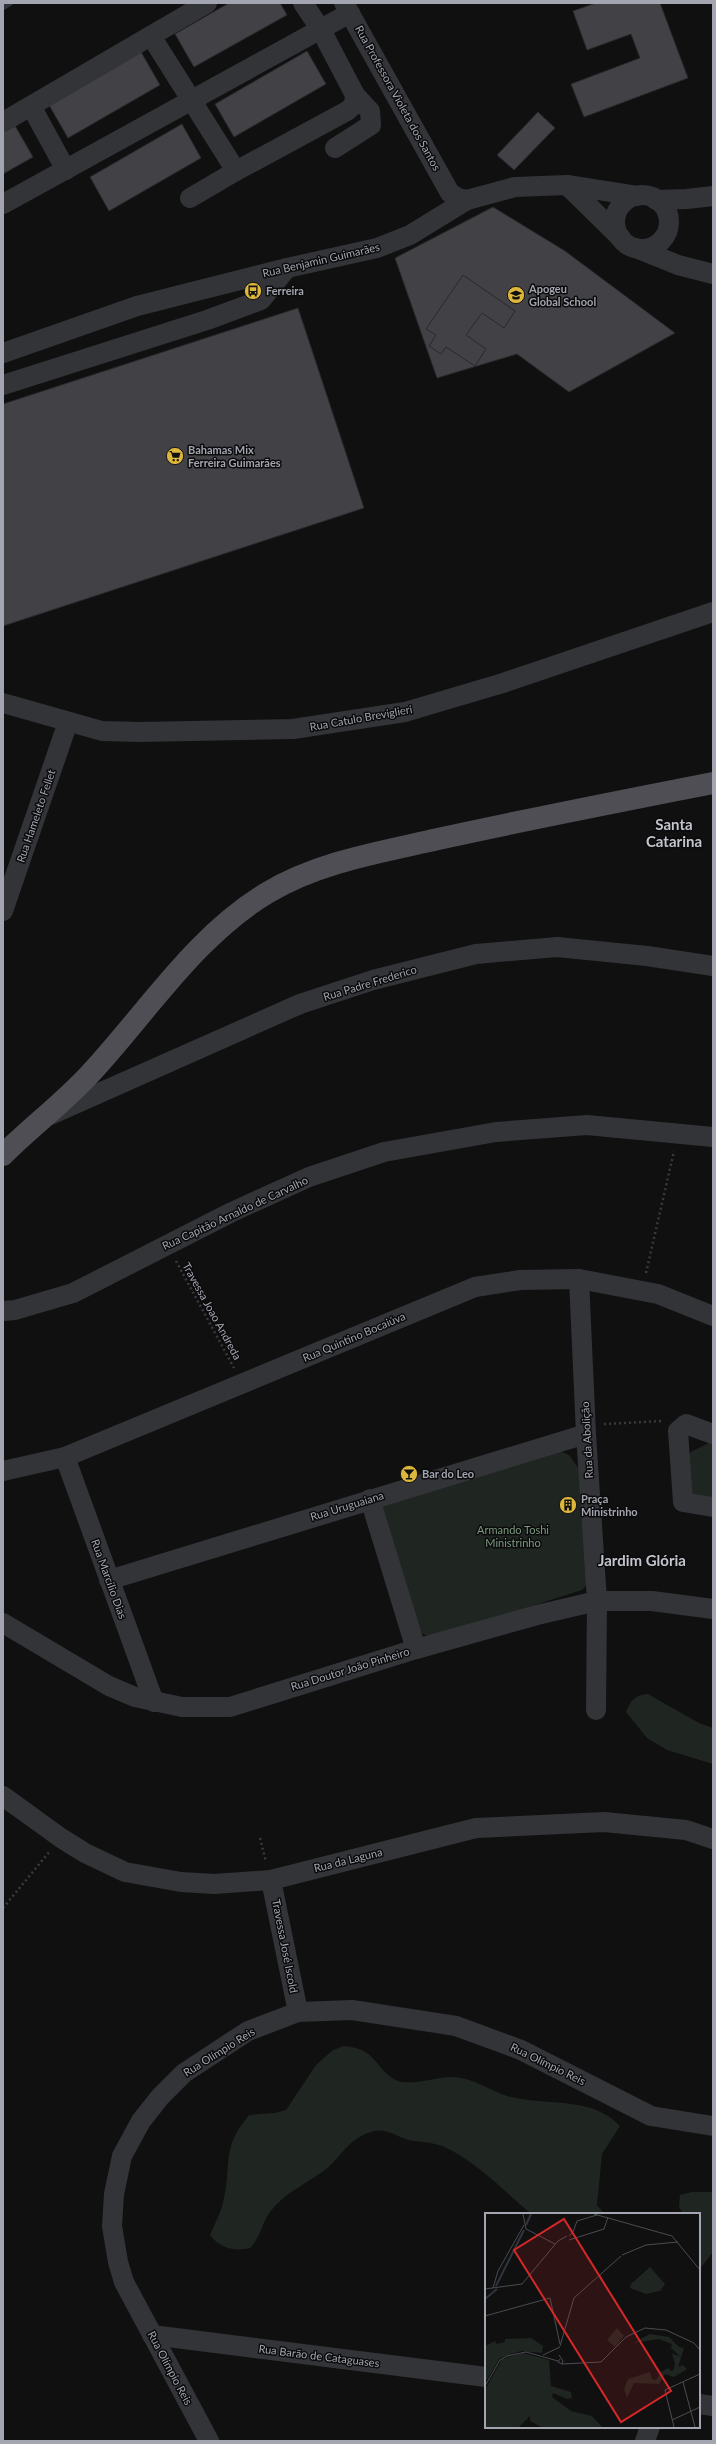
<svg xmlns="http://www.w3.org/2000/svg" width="716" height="2444" viewBox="0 0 716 2444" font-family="Lato,sans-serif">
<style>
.green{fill:#1f2520}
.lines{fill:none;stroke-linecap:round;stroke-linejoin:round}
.stream{stroke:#2f353c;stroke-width:5}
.building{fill:#424246;stroke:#2a2a2d}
.path{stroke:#393a3e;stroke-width:2.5;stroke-dasharray:2 3;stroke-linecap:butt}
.minor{stroke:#333438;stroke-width:20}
.major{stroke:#4e4e54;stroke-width:22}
.labels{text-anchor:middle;stroke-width:3;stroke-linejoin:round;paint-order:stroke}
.street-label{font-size:11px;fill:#a3a5b0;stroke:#0b0b0c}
.poi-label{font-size:11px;font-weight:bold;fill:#a3a5b0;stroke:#0b0b0c;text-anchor:start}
.park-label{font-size:11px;fill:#7b9a80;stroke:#0b0b0c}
.district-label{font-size:15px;font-weight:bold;fill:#c3c5cd;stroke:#0b0b0c}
.inset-river{fill:none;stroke:#2f353c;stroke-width:2}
.inset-road{fill:none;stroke:#4b4c51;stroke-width:1}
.view{fill:#d62828;fill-opacity:0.15;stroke:#d62828;stroke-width:2}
.inset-edge{fill:none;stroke:#a3a5b0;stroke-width:2}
</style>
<rect width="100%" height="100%" fill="#101011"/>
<g class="green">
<polygon points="709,1443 713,1443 713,1506 691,1497 685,1460 691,1452"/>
<polygon points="560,1451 569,1455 579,1469 587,1585 582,1590 431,1638 420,1632 380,1507"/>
<path d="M 648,1694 L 699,1723 L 713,1728 L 713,1764 L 667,1750 L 647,1738 L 626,1712 C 631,1700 635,1695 648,1694 Z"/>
<path d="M 344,2046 C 351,2047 360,2048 367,2053 C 378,2061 387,2080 402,2082 C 419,2084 436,2077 453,2077 C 475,2078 491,2092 511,2097 C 548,2106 592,2096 620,2126 L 602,2154 L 597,2205 L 605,2214 L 531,2214 C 504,2191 475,2160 442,2146 C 431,2142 420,2142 409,2140 C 398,2137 386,2128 374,2131 C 348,2138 343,2155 325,2170 C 306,2184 284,2193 270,2212 C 261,2224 262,2235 250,2248 C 234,2252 220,2248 210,2235 C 215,2223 222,2211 224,2198 C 232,2161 221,2149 249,2115 L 275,2113 L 286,2110 L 316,2065 L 333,2050 Z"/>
<polygon points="692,2192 713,2192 713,2252 699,2270 699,2214 683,2214 679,2207 680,2195"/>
</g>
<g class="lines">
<polyline class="stream" points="3,8 11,3"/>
</g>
<g class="building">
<polygon points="229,3 280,3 287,15 194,67 175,34"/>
<polygon points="596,3 660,3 688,78 584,117 571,84 640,58 631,34 587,50 573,11"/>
<polygon points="307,51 326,84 234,137 215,104"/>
<polygon points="141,52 160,85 68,138 49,105"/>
<polygon points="538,112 555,128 514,170 497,155"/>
<polygon points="14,124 33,157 3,174 3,130"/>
<polygon points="182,124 201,158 109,211 90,177"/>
<polygon points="493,207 565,251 675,333 569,392 517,354 437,378 395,258"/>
<polygon points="463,275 515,311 504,328 482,313 466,335 486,349 475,366 446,347 441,354 429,346 436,335 426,329"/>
<polygon points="298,308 364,508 3,626 3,404"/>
</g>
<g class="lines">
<g class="path">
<polyline points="176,1261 234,1368"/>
<polyline points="646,1273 674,1151"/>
<polyline points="604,1424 663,1421"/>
<polyline points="260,1838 266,1862"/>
<polyline points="3,1908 50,1851"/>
</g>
<g class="minor">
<polyline points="344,3 450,193 458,198 467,200"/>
<polyline points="151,36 236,171"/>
<polyline points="31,106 66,170"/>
<polyline points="3,122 207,3"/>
<polyline points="335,148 371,125 370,111 355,95"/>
<polyline points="567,185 621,238"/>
<circle cx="642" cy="222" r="27"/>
<polyline points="190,198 236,171 347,111 354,105 355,95 321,30 303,3"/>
<polyline points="656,200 687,199 713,196"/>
<polyline points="3,204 350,13"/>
<polyline points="636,248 678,265 713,274"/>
<polyline points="3,353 137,306 287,268 377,248 410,235 467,200 515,187 567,185 637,196"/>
<polyline points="3,385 207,320 261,300 287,268"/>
<polyline points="3,703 102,731 140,732 293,729 405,712 503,683 713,612"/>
<polyline points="3,911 68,722"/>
<polyline points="50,1115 300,1004 373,980 476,954 557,947 647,956 713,966"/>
<polyline points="579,1279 586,1434 597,1601 596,1710"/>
<polyline points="3,1311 15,1310 73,1293 232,1212 309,1177 384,1152 496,1132 587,1125 713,1137"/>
<polyline points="713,1434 686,1424 678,1431 683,1502 713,1507"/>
<polyline points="65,1457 154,1702"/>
<polyline points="3,1471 65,1457 475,1287 520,1280 579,1279 658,1294 713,1316"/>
<polyline points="370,1499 416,1649"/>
<polyline points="109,1580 586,1434"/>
<polyline points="3,1623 109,1686 135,1697 182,1707 230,1707 416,1649 537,1615 597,1601 652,1601 713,1609"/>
<polyline points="3,1796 61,1838 85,1853 125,1872 181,1882 214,1884 271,1880 476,1828 604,1822 686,1830 713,1839"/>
<polyline points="271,1880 298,2012"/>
<polyline points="152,2335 486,2377"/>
<polyline points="699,2404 713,2406"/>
<polyline points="209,2441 124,2282 118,2262 112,2226 114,2194 122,2156 141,2121 160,2097 184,2073 248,2031 298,2012 352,2010 456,2026 521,2050 651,2116 713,2126"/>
<polyline points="645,2441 650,2427"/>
</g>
<path class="major" d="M 3,1155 C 31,1127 62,1104 89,1075 C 146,1014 194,937 267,893 C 318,862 381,852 438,839 C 529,819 621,801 713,783"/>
</g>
<defs>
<symbol id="bus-disc" viewBox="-11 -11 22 22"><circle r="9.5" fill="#ddb63c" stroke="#0b0b0c"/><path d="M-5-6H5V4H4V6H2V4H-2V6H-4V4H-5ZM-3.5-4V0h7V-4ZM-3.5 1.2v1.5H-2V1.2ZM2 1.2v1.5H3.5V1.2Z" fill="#111"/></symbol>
<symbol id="school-disc" viewBox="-11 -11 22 22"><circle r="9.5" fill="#ddb63c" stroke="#0b0b0c"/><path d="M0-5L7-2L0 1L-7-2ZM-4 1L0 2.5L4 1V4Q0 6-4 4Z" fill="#111"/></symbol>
<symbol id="supermarket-disc" viewBox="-11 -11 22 22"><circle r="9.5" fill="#ddb63c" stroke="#0b0b0c"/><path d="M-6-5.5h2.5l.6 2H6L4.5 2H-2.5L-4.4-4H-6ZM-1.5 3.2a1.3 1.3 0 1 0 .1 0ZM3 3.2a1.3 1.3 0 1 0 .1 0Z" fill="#111"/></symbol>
<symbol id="bar-disc" viewBox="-11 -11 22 22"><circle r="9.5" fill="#ddb63c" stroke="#0b0b0c"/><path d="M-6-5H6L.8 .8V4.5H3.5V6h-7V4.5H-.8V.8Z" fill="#111"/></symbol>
<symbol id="building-disc" viewBox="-11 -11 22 22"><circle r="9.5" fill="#ddb63c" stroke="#0b0b0c"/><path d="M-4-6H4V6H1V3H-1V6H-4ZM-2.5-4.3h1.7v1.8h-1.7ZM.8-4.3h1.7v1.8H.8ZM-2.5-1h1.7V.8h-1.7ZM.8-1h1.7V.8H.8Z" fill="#111"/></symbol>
</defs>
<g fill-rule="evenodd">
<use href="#bus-disc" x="243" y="281" width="20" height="20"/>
<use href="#school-disc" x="506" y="285" width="20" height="20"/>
<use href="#supermarket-disc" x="165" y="446" width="20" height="20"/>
<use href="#bar-disc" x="399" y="1464" width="20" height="20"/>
<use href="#building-disc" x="558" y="1495" width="20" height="20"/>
</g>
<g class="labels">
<g class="street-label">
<text transform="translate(398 98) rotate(61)" y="4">Rua Professora Violeta dos Santos</text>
<text transform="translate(321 260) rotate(-13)" y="4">Rua Benjamin Guimarães</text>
<text transform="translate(361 718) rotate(-10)" y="4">Rua Catulo Breviglieri</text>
<text transform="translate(36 816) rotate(-71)" y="4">Rua Hameleto Fellet</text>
<text transform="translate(370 983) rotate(-17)" y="4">Rua Padre Frederico</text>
<text transform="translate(235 1213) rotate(-25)" y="4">Rua Capitão Arnaldo de Carvalho</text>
<text transform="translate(212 1311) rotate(61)" y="4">Travessa Joao Andreda</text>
<text transform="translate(354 1337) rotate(-23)" y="4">Rua Quintino Bocaiúva</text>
<text transform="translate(587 1440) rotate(-93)" y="4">Rua da Abolição</text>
<text transform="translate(347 1506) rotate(-17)" y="4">Rua Uruguaiana</text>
<text transform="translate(109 1579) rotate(70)" y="4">Rua Marcílio Dias</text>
<text transform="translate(350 1669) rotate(-17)" y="4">Rua Doutor João Pinheiro</text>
<text transform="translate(348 1860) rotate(-14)" y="4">Rua da Laguna</text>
<text transform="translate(285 1946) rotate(79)" y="4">Travessa José Iscold</text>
<text transform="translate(219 2052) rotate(-32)" y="4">Rua Olímpio Reis</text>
<text transform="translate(548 2064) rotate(26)" y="4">Rua Olímpio Reis</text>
<text transform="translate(319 2356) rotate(7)" y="4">Rua Barão de Cataguases</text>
<text transform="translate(170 2368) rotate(62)" y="4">Rua Olímpio Reis</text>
</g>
<g class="poi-label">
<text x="529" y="293">Apogeu<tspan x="529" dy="13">Global School</tspan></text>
<text x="266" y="295">Ferreira</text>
<text x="188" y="454">Bahamas Mix<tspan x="188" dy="13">Ferreira Guimarães</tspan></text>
<text x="422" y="1478">Bar do Leo</text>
<text x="581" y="1503">Praça<tspan x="581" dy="13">Ministrinho</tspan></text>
</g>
<g class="park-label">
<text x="513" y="1534">Armando Toshi<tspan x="513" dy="13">Ministrinho</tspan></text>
</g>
<g class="district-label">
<text x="674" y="830">Santa<tspan x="674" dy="17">Catarina</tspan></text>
<text x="642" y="1566">Jardim Glória</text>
</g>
</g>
<g transform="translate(485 2213)">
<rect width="215" height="215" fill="#101011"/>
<path d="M 165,54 L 180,71 L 175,78 L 161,81 L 145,75 L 146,71 ZM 132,115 L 139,123 L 130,134 L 122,127 ZM 165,121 L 184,124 L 194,134 L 199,135 L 193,154 L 198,152 L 202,156 L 189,164 L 180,161 L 174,171 L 149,170 L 142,185 L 139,176 L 143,166 L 165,159 L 167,166 L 171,167 L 176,159 L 183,155 L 186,158 L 189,156 L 190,150 L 187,141 L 195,143 L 186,135 L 187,131 L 174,126 L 148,130 ZM 46,125 L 58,133 L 57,140 L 36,138 L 15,145 L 0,170 L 0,133 L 10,128 L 12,131 L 20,129 L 20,126 ZM 38,140 L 64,147 L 66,173 L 86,179 L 87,185 L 82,186 L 68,180 L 67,184 L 86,198 L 107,203 L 117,214 L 56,214 L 45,208 L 45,203 L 34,214 L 0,214 L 0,177 L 17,146 Z" fill="#1f2520"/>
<path class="inset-river" d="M 41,12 L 46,1M 11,73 L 39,17M 0,86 L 12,76"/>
<path class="inset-road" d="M 38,1 L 41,16 L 70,31M 109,1 L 187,23 L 215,57M 84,23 L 88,19 L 92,8 L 112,2M 84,27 L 119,16 L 123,4M 137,42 L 161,32 L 193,29M 8,75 L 13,58 L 39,12M 0,76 L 37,71 L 73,28 L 82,23M 0,103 L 65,85 L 75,131M 75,133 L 89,85 L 136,43M 58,142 L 75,134M 74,142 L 78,148 L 77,151 L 73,149 L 75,146M 77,151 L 116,149 L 141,124 L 160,115 L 181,117 L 209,130 L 215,137M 198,169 L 210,214M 0,173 L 15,147 L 22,143 L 41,139 L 73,148M 187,207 L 215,194M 189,214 L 180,177 L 215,161"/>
<path class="view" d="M 79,6 L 186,178 L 136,209 L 29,37 Z"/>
<rect width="215" height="215" class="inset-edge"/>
</g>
<rect width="716" height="2444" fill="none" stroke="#a3a5b0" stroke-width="8"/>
</svg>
